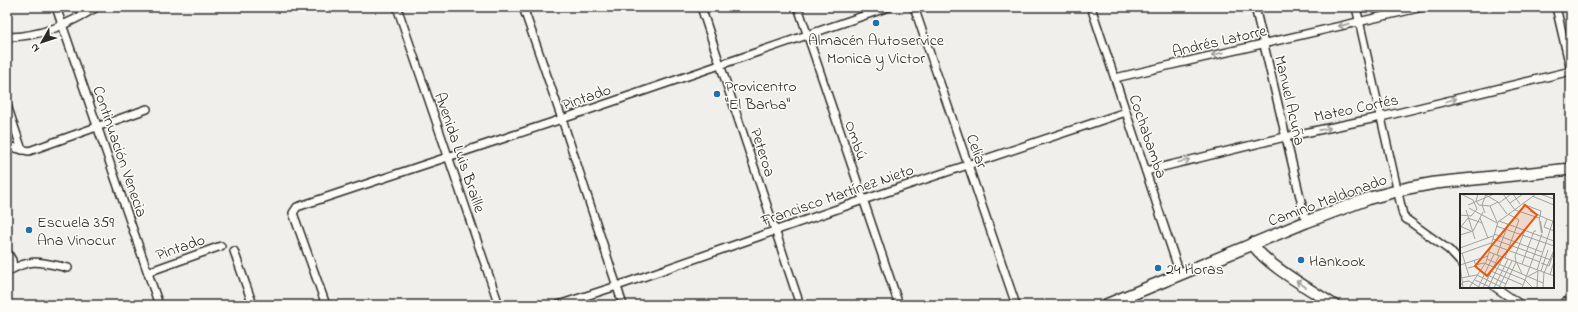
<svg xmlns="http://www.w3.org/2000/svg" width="1578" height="312" viewBox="0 0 1578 312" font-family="'Indie Flower',sans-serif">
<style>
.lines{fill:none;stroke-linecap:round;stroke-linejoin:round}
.street-casing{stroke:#2b2b2b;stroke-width:10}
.secondary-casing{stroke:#2b2b2b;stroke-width:13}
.primary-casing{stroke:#2b2b2b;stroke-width:14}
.street{stroke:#fdfcf7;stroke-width:7}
.secondary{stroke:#fdfcf7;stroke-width:10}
.primary{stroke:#fdfcf7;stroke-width:11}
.oneway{stroke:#9e9e9b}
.poi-dot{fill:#1f6fb2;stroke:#fdfcf7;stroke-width:1.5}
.labels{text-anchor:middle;stroke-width:3;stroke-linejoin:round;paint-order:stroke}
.poi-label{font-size:16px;fill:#2b2b2b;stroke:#fdfcf7;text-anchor:start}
.street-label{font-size:16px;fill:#2b2b2b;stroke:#fdfcf7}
.inset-river{fill:none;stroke:#aaa9a7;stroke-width:2}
.inset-road{fill:none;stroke:#a1a19e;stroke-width:1}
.view{fill:#e8590c;fill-opacity:0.15;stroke:#e8590c;stroke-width:2}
.inset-edge{fill:none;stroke:#2b2b2b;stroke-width:2}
</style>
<rect width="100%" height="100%" fill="#f0efeb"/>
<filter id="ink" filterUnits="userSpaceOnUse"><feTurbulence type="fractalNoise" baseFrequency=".025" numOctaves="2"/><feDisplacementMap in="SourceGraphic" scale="8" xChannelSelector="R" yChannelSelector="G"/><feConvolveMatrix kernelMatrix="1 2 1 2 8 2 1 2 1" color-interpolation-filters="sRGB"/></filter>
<g filter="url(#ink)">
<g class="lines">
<defs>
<g id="street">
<polyline points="56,7 159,305"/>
<polyline points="397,7 499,305"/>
<polyline points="523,7 562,119 623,305"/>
<polyline points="701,7 800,305"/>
<polyline points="798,7 899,305"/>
<polyline points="914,7 1016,305"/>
<polyline points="1091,7 1180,274"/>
<polyline points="1255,7 1306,222"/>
<polyline points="1356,7 1403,215 1406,219 1449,250 1461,263"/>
<polyline points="1556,7 1571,71"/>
<path d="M 7,37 C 40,37 69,24 97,7"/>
<polyline points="1115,78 1423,7"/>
<polyline points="7,105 22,150"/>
<polyline points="7,146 29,151 147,109"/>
<polyline points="1146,171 1285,137 1381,117 1571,71"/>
<polyline points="234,251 253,305"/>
<polyline points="7,252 12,260 13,268"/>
<path d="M 7,272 C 32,257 41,262 68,268"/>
<polyline points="148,272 221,246"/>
<polyline points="1495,287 1521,305"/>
<polyline points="326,305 293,213 297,207 562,119 889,7"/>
<polyline points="558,305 617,286 863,200 1126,112"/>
<polyline points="1563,305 1565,302 1570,305"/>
</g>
<path id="secondary" d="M 1252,243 C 1265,265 1312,290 1334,305"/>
<polyline id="primary" points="1106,305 1306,222 1370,198 1408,188 1435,183 1571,169"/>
</defs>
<use href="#street" class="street-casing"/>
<use href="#secondary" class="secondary-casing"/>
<use href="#primary" class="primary-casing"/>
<use href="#street" class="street"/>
<use href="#secondary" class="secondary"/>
<use href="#primary" class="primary"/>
</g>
<defs><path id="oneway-shaft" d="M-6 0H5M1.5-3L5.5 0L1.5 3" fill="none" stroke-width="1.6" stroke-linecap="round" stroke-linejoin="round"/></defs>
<g class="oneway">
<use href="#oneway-shaft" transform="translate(1344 25) rotate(167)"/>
<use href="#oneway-shaft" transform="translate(1217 54) rotate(167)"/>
<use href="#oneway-shaft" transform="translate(1451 100) rotate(-14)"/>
<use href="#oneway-shaft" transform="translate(1325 129) rotate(-11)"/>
<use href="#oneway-shaft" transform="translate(1184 161) rotate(-14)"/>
<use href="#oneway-shaft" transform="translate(1301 284) rotate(-147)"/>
</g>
</g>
<g class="poi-dot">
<circle cx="876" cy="23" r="4"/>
<circle cx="717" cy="94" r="4"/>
<circle cx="29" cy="230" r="4"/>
<circle cx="1301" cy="260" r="4"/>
<circle cx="1158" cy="268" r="4"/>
</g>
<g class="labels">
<g class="poi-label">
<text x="876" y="45" text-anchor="middle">Almacén Autoservice<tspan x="876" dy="18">Monica y Victor</tspan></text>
<text x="725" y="91">Provicentro<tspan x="725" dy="18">"El Barba"</tspan></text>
<text x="37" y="227">Escuela 359<tspan x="37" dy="18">Ana Vinocur</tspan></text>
<text x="1309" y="266">Hankook</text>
<text x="1166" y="274">24 Horas</text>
</g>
<g class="street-label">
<text transform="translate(1219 40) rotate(-13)" y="6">Andrés Latorre</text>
<text transform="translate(586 96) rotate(-19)" y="6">Pintado</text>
<text transform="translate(1291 100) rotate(77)" y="6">Manuel Acuña</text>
<text transform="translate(1356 107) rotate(-12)" y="6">Mateo Cortés</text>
<text transform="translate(1149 136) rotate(71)" y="6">Cochabamba</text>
<text transform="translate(857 140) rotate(71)" y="6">Ombú</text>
<text transform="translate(121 151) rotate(71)" y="6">Continuación Venecia</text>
<text transform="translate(978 151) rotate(71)" y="6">Celiar</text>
<text transform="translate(461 152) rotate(71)" y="6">Avenida Luis Braille</text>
<text transform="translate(764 152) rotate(72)" y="6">Peteroa</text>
<text transform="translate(837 194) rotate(-19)" y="6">Francisco Martínez Nieto</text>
<text transform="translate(1327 199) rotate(-20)" y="6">Camino Maldonado</text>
<text transform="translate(180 246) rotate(-19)" y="6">Pintado</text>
</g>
</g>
<g transform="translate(1460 194)">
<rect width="94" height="94" fill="#f0efeb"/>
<path class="inset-river" d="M 80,27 L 82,39"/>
<path class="inset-road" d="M 18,0 L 16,7 L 19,11 L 30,12 L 38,8M 24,0 L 38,8 L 47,20M 43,0 L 55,16 L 79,24M 53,0 L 60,10M 80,0 L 94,5M 72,2 L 94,11M 39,9 L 51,0M 50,9 L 63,0M 63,10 L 81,17 L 79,27M 8,11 L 34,0M 30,12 L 37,28M 9,14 L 37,29M 6,16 L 15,45M 70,17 L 87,25M 25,19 L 22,11 L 26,0M 0,21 L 11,22 L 17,15 L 13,6 L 1,0M 20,24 L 28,44M 39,27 L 94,47M 93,27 L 87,25 L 84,33 L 94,37M 0,32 L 11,37M 36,32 L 94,52M 0,34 L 8,24 L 22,29M 34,40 L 82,58M 0,41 L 13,37 L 23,18M 33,45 L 91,66M 31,50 L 80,68M 0,54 L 33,42M 29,58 L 94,82M 2,59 L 9,82M 0,60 L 31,49M 37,61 L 48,30M 45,64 L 59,26 L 48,20M 27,65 L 83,89M 56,68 L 55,62 L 65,36M 57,69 L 62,80M 81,69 L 89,72 L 94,58M 0,70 L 3,94M 62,70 L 74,37 L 76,37M 0,71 L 28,62M 15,71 L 24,69 L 65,86 L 73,94M 8,74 L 16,72 L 14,66M 77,76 L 93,27M 20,77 L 46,90M 31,77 L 63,91M 81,77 L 88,56M 84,79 L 94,56M 90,81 L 94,67M 67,83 L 78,77M 1,84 L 17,81 L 43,94M 15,86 L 32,94M 0,92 L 3,88 L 9,87 L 21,94M 39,93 L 52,67M 9,94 L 26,68 L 38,28 L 76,0M 18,94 L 34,60M 23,94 L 39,62M 28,94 L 43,63M 34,94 L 48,65M 44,94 L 56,68M 62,94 L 82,40M 77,94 L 78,76M 83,94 L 84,78"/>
<path class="view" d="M 65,11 L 77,21 L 27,82 L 15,72 Z"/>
<rect width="94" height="94" class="inset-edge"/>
</g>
<rect width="1578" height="312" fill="none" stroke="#fdfcf7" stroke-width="24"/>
<rect x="12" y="12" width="1554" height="288" fill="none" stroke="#2b2b2b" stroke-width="1.5" filter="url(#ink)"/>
<g transform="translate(42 42) rotate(231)" stroke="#fdfcf7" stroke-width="3" paint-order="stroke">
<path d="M0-3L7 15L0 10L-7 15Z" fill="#2b2b2b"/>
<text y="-6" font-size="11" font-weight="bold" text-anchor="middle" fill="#2b2b2b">N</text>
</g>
</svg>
